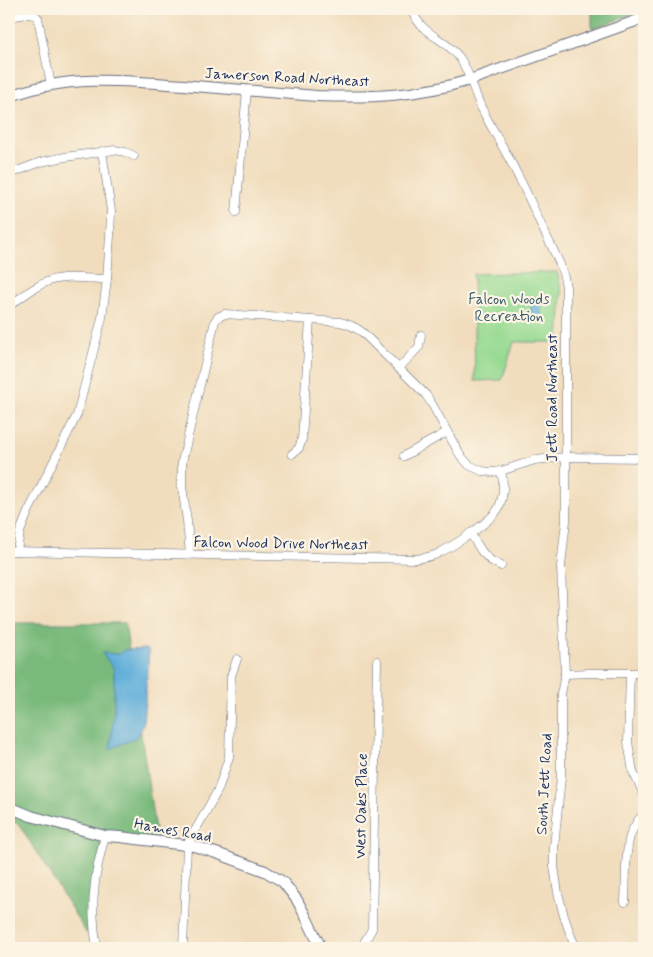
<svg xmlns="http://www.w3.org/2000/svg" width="653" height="957" viewBox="0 0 653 957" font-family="Mynerve,sans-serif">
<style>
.green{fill:#97da92;stroke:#598478}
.forest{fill:#79ba7c;stroke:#4a746d}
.water{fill:#60afda;stroke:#3e6f9c}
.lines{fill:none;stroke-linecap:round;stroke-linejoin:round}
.minor-casing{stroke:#666c7f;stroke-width:9}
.tertiary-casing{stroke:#666c7f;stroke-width:12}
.minor{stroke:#fff;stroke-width:8}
.tertiary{stroke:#fff;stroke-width:10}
.labels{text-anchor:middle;stroke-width:4.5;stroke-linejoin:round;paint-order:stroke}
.street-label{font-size:15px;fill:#1b2f5e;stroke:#fcf5e5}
.park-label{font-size:15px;fill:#3a5a6b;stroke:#fcf5e5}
</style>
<rect width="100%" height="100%" fill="#fcf5e5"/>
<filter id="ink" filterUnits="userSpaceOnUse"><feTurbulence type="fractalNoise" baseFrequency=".02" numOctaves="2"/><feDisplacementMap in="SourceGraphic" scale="10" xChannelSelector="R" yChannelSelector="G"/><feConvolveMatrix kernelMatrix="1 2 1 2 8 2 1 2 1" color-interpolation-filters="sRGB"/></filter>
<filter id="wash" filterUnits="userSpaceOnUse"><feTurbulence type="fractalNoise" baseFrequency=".0096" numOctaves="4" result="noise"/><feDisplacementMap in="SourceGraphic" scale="20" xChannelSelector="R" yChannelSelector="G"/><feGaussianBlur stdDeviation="1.12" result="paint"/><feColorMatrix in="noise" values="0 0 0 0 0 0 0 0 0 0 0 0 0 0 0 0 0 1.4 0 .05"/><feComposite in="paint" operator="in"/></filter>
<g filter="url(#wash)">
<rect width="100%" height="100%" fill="#f1ddbd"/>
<polygon class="green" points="557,272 562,292 559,342 514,342 502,380 475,381 473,274"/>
<g class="forest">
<polygon points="592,9 644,9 644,10 592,29"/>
<polygon points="9,623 125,623 157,844 103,837 87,934 20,826 9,818"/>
</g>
<g class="water">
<polygon points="531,297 541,297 541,318 543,318 543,321 529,321 529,318 531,318"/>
<polygon points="147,649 149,651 143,724 140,733 135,738 110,749 114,710 114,669 102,653 119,654 124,650"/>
</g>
</g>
<g filter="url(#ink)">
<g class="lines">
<defs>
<g id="minor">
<path d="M 411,9 C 423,37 443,36 459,57 C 469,70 474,93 482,109 C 493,131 507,153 518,176 C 528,194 535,213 544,231 C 553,250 563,266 566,287 L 566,521 L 561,566 L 565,674 L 561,694 L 561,777 L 554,847 L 554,866 L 558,893 L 564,916 L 572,939 L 577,948"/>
<polyline points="9,17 27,14 35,15 38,18 51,85"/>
<polyline points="9,174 41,162 65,157 115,150 125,152 134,156"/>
<polyline points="236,212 247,90"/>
<path d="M 9,306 C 21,298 34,286 49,281 C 65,275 90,279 107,279"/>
<polyline points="399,368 419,347 421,335"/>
<polyline points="292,454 299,448 302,439 310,320"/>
<polyline points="404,456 447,432"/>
<polyline points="470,533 482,552 490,560 501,566"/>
<path d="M 9,551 L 416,559 C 422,558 429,557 435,555 C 450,548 490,523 498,509 C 504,497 504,483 501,471"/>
<polyline points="17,551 20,532 28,512 77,415 102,318 107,279 110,236 111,211 102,151"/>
<path d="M 190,555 L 187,521 L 182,486 L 182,462 L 215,321 L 218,317 L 225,314 L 340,322 C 349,324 355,327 362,332 L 426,395 L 433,406 L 460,455 L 469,465 L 482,471 L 492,472 L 501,471 L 535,460 L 566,457 L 644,458"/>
<polyline points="630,673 628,742 633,772 644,794"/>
<polyline points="565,674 590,673 644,673"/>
<path d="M 625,902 C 626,884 625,863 628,846 C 629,833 636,822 644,813"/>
<path d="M 97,948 C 93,926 92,904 95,882 C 97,866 101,851 105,836"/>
<polyline points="183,948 187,845 218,790 229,757 231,676 237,659"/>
<polyline points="361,948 372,929 377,661"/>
</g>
<g id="tertiary">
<path d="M 9,97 C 67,73 133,81 194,86 C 235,89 276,93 317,96 C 372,98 417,96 470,80 L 644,18"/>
<polyline points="9,807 31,816 105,836 120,837 194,846 219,854 265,871 283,882 297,900 306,917 321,948"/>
</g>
</defs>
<use href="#minor" class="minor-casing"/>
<use href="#tertiary" class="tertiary-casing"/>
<use href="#minor" class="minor"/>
<use href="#tertiary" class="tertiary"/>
</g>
</g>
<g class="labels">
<g class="street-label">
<text transform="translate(287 77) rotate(3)" y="5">Jamerson Road Northeast</text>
<text transform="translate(552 398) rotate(-90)" y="5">Jett Road Northeast</text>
<text transform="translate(281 543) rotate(1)" y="5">Falcon Wood Drive Northeast</text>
<text transform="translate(544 784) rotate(-87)" y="5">South Jett Road</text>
<text transform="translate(361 806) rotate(-89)" y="5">West Oaks Place</text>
<text transform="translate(173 830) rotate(10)" y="5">Hames Road</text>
</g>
<g class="park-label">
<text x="509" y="304">Falcon Woods<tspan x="509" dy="17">Recreation</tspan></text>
</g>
</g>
<rect width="653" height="957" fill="none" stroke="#fcf5e5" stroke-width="30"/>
</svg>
